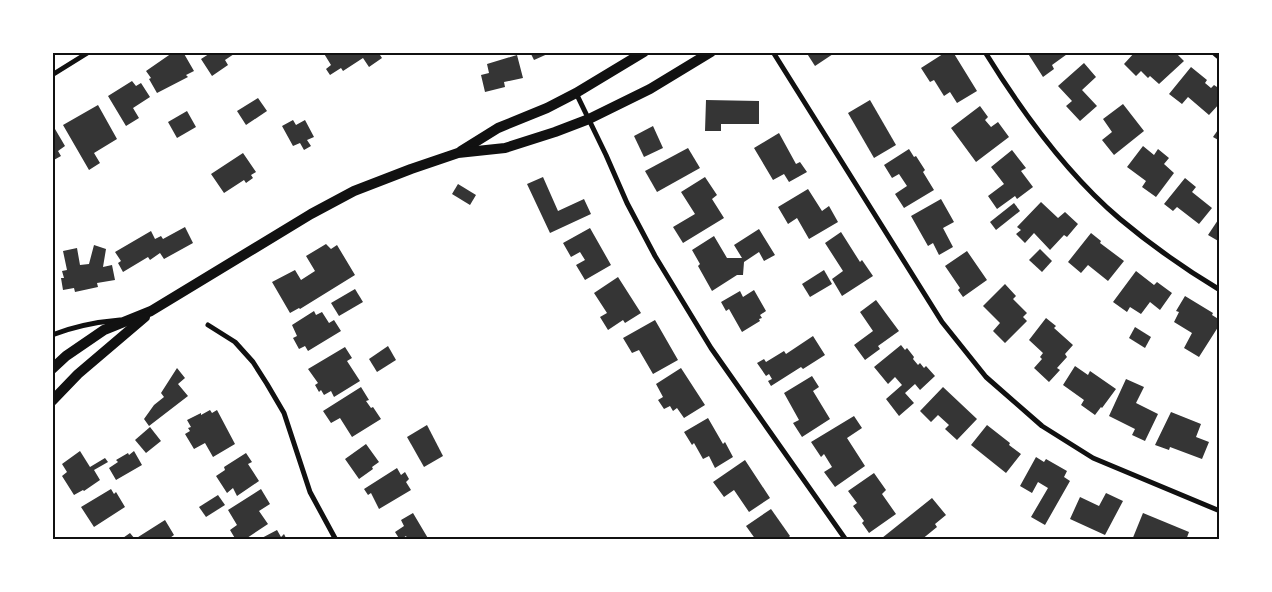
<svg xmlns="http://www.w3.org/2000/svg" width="1272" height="592" viewBox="0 0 1272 592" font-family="Overpass,sans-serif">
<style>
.building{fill:#353535}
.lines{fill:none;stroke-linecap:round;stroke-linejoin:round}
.minor{stroke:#111;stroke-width:5}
.secondary{stroke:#111;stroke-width:10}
.neatline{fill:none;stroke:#111;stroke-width:2}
</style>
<rect width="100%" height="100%" fill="#fff"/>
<g class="building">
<polygon points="178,52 183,52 194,71 186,75 188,77 157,93 149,79 151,78 146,71 172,53 174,55"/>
<polygon points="212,52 237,52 225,60 228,65 212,76 201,59"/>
<polygon points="323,52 378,52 382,58 369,67 363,58 343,71 341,68 330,75 326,69 331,65"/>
<polygon points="530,52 552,52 534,60"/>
<polygon points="806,52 836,52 815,66"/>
<polygon points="946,52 953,52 977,91 957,103 950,92 944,96 934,80 930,82 921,68"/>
<polygon points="1027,52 1070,52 1052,65 1054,69 1043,77"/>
<polygon points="1135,52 1164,52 1166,55 1169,52 1175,52 1184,61 1159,84 1150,76 1148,78 1141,71 1136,76 1124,64"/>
<polygon points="517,55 523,78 504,82 505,87 485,92 481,75 489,73 487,64"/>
<polygon points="1084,63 1096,77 1082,90 1097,106 1080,121 1066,106 1072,101 1058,86"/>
<polygon points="1191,67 1207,80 1205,83 1211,88 1214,85 1220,89 1220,103 1209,115 1188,97 1182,104 1169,94"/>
<polygon points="132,81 136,86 141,83 150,97 133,108 139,118 126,126 108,96"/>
<polygon points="258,98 267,111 246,125 237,111"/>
<polygon points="706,100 759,101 759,124 721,124 721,131 705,131"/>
<polygon points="870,100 896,145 874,158 848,113"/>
<polygon points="1123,104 1144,131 1114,155 1102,140 1112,132 1103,119"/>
<polygon points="98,105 117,139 94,153 100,163 89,170 63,125"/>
<polygon points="980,106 988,117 985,120 991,127 998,122 1009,137 976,162 951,128"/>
<polygon points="187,111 196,127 177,138 168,122"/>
<polygon points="293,120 296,125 305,120 314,137 307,140 311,146 304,150 300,143 293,146 282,126"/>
<polygon points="653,126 663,148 644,157 634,136"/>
<polygon points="1220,127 1220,141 1213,137"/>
<polygon points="55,129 65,146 58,151 61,156 52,161 52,130"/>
<polygon points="779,133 796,164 800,162 807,172 789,182 784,174 773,180 754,148"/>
<polygon points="1143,146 1154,155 1158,149 1169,158 1164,164 1174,173 1156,197 1142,187 1146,181 1127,167"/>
<polygon points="688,148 700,168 657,192 645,171"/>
<polygon points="909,149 914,157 916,156 925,170 923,172 934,190 904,208 895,194 907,186 899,174 892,178 884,165"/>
<polygon points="1012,150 1026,168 1021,171 1033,187 1017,199 1015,196 997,209 988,196 1004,184 991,167"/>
<polygon points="243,153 256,172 251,175 253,178 246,183 244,180 224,193 211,174"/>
<polygon points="543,177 558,211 584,199 591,214 550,233 527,184"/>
<polygon points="705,177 717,195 712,199 724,218 683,243 673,227 695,214 681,192"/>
<polygon points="1185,178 1196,187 1192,192 1212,208 1199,224 1177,207 1173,211 1164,204"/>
<polygon points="458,184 476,195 470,205 452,194"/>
<polygon points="808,189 822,211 829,206 838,222 809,239 797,218 788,224 778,207"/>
<polygon points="941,199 954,222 943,228 953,247 939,255 933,243 928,246 911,216"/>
<polygon points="1041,202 1058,218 1065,212 1078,224 1067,237 1064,235 1050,250 1034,233 1025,243 1016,234 1021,230 1017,227"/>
<polygon points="1014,203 1020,211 996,230 990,222"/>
<polygon points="1220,217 1220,242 1208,235"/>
<polygon points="185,227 193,243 164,259 160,253 150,260 148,257 123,272 118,263 121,261 115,252 151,231 155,239 161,236 163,239"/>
<polygon points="590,228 611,265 585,280 576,265 585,260 580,252 571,257 563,243"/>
<polygon points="759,229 775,255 764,261 759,252 744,262 743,275 737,275 712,291 698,266 700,264 692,250 714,236 727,258 742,258 734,245"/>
<polygon points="841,232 860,262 862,260 873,276 842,296 832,279 843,271 825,243"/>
<polygon points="1091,233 1101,241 1100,243 1124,261 1108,281 1088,265 1081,273 1068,262"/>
<polygon points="326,244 331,249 337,245 355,275 300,309 299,308 290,313 272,282 295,270 301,280 315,271 306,256"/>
<polygon points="94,245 106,249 103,267 112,265 115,280 97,283 98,287 75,292 74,288 63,290 61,278 64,278 62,271 67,270 63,251 77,248 80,265 89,264"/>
<polygon points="1040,249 1052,261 1042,272 1029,260"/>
<polygon points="967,251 987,280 963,297 958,290 960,288 945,266"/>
<polygon points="824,270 832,284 810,297 802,284"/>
<polygon points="1136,271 1154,285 1157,282 1172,293 1160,310 1150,302 1141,314 1130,307 1127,312 1113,302"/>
<polygon points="618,277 641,313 625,323 623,320 608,330 600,317 607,313 594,293"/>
<polygon points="1005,284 1016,296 1013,299 1027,313 1023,317 1027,321 1005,343 993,331 1000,323 983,306"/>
<polygon points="355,289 363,302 339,316 331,303"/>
<polygon points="754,290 766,311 760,315 762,318 759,319 760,321 742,332 729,309 726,311 721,302 740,291 743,297"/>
<polygon points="1185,296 1213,313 1212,315 1220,320 1220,324 1199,357 1184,348 1192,333 1174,322 1179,312 1176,311"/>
<polygon points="876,300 899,331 878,346 880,349 865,360 854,345 873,331 860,312"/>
<polygon points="314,311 316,315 322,312 329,323 334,320 341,331 308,351 305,346 299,349 293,338 297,336 292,325"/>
<polygon points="1046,318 1056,326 1054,328 1073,345 1065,354 1067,357 1057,368 1060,370 1049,382 1034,368 1042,359 1040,357 1043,353 1029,340"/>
<polygon points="655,320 678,360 653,374 639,350 632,353 623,338"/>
<polygon points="1135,327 1151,337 1145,348 1129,338"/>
<polygon points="813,336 825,355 803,369 801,367 771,386 768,381 772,379 769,374 766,376 757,363 764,359 766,362 784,351 786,354"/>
<polygon points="901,345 905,350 907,348 914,357 913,359 918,365 920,363 924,368 926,366 935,376 920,390 915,384 905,393 914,403 899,416 886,399 902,385 895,377 888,384 874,367"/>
<polygon points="388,346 396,360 377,372 369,359"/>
<polygon points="345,347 352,358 347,361 360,381 334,397 331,391 324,395 321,390 319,392 315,385 318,383 308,369"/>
<polygon points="1075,366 1088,375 1090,371 1116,389 1102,408 1101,407 1095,415 1081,405 1084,400 1063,385"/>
<polygon points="177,368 185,378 178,384 188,396 149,426 144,419 154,405 164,397 161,393"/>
<polygon points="681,368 705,405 684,418 677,408 673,411 670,406 664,409 658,400 663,397 656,384"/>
<polygon points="812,376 819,387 813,391 830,419 802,437 793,423 799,420 784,393"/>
<polygon points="1126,379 1144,387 1136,403 1158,414 1145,441 1132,435 1135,429 1109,416"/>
<polygon points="361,387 369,400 366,401 371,408 373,407 381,419 352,437 340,418 331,423 323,411"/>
<polygon points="943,387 977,419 957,440 945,429 949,425 938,415 931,422 920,411"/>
<polygon points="210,410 212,413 217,410 235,444 213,457 205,443 194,449 185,434 190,431 188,428 191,427 187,420 201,413 201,415"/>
<polygon points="1171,412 1201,424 1196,437 1209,442 1202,459 1170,447 1169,450 1155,445"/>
<polygon points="854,416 862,428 847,438 865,466 835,487 824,472 832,467 824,454 821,457 811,442"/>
<polygon points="708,418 723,444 725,442 733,457 715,468 709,456 703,459 694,443 692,445 684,432"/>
<polygon points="427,425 443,456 424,467 407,437"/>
<polygon points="987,425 1010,443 1009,445 1021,454 1006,473 971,445"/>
<polygon points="150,427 161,441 146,453 135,440"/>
<polygon points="366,444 379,462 372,467 373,469 359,479 345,459"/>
<polygon points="80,451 90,467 105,458 108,462 94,470 100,480 84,491 83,490 74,495 62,476 67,472 62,464"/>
<polygon points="134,451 142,465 116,480 109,468 118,462 116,460 128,453 129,455"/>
<polygon points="246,453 252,462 248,464 259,481 237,496 233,488 227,493 216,476 225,470 224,467"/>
<polygon points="1036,457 1044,462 1046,459 1067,471 1064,477 1070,481 1045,525 1031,517 1048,488 1038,482 1032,493 1020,486"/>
<polygon points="745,460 770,498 749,512 734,490 724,497 713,482"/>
<polygon points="397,468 401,475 405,472 409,479 406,482 411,490 379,509 371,493 368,495 364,489"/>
<polygon points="874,473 886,490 882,494 896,514 869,533 862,523 864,521 853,506 857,503 848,491"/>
<polygon points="111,489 114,494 116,492 125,507 94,527 81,507"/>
<polygon points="261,489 270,504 259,511 268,524 244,540 236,540 230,530 237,525 228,510"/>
<polygon points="1106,493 1123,501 1105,535 1070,519 1080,497 1099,506"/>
<polygon points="218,495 225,505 206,517 199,507"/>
<polygon points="932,498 946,515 935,524 937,527 921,540 883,540 882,538"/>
<polygon points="771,509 790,536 786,540 756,540 746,526"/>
<polygon points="413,513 429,540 408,540 406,536 400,540 395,532 404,526 401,520"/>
<polygon points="1143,513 1189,532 1186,540 1132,540"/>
<polygon points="165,520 174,535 167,540 120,540 130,533 135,539"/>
<polygon points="277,530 281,537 284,534 287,540 258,540"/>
</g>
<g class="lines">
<g class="minor">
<polyline points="773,52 942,322 986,377 1042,426 1093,458 1220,511"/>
<path d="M 985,52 C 1022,112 1066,173 1120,219 C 1151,245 1185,269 1220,290"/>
<polyline points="1213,52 1220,58"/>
<polyline points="52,75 89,52"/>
<polyline points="576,93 606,155 627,203 655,256 711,348 846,540"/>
<polyline points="208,325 235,342 253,362 267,384 284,413 310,492 336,540"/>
<path d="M 52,335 C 75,326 96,322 120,320"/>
</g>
<g class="secondary">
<polyline points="461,151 498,128 547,108 576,93 644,52"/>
<polyline points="52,369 66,356 104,330 151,311 311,214 354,191 411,169 458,153 505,148 555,132 589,119 650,89 711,52"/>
<polyline points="52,401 78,374 145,317"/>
</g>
</g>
<rect width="1272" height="592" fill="none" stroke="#ffffff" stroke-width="108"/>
<rect x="54" y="54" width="1164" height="484" class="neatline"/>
</svg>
